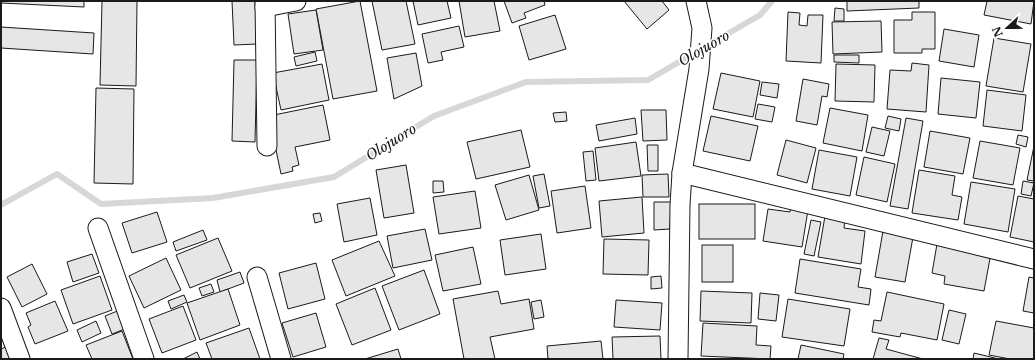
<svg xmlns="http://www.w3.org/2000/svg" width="1035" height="360" viewBox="0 0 1035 360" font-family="'Libre Baskerville',serif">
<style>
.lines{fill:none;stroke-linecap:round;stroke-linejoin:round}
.stream{stroke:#d7d7d7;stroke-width:6}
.building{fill:#e6e6e6;stroke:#1a1a1a}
.minor-casing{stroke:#1a1a1a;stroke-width:21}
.minor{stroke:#fff;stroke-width:19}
.labels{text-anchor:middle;stroke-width:3;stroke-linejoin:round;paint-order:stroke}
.water-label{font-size:14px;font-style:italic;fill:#1a1a1a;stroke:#fff}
</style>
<rect width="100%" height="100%" fill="#fff"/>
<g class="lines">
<polyline class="stream" points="1,205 57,174 101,204 213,198 334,177 434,116 526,82 648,80 760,15 772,1"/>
</g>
<g class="building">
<polygon points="1,1 84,1 84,7 1,3"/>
<polygon points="102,1 137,1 136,86 100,85"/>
<polygon points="232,1 255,1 257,44 234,45"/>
<polygon points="360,1 377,91 333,99 316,9"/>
<polygon points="372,1 406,1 415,44 382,50"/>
<polygon points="413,1 447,1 451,18 418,25"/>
<polygon points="459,1 494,1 500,31 465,37"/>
<polygon points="504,1 544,1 545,5 524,13 526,18 512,23"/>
<polygon points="624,1 662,1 669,10 647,29"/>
<polygon points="847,1 919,1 919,8 847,11"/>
<polygon points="987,1 1034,1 1031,24 984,15"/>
<polygon points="835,8 844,9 844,21 834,21"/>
<polygon points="316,10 323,50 294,54 288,14"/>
<polygon points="788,12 800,13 799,25 807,26 808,15 823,15 821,63 786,61"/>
<polygon points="912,12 935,12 935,49 922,49 922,53 894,53 894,20 912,20"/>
<polygon points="555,15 566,49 529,60 519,26"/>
<polygon points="881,21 882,52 833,54 832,22"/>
<polygon points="459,26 464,47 441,52 443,60 428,63 422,34"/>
<polygon points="1,27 94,33 93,54 1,48"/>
<polygon points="944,29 979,35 974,67 939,61"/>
<polygon points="994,38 1031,44 1023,92 986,86"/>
<polygon points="315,52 317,61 296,66 294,57"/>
<polygon points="416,53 422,86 394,99 387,58"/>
<polygon points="834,55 859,55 859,63 834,62"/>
<polygon points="234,60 257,60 255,142 232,141"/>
<polygon points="912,63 929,65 926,112 887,109 890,70 911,71"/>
<polygon points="322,64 329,100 281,110 273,73"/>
<polygon points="836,64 875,65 874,102 835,101"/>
<polygon points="721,73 760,81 753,117 713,109"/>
<polygon points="941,78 980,82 976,118 938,114"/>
<polygon points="803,79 829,84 827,97 822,96 817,125 796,121"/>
<polygon points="762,82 779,84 777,98 760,95"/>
<polygon points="96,88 134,89 133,184 94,183"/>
<polygon points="987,90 1026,95 1022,131 983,126"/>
<polygon points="758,104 775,107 772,122 755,119"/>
<polygon points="323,105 330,140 295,147 299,165 292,167 293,171 281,174 269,116"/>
<polygon points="830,108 868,115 862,151 823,143"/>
<polygon points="641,110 666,110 667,140 643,141"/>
<polygon points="566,112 567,121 555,122 553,113"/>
<polygon points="711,116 758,126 750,161 703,151"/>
<polygon points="888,116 901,119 899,131 885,128"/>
<polygon points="635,118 637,134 599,141 596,125"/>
<polygon points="906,118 923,121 908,209 890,206"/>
<polygon points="872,127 890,131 884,156 866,152"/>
<polygon points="521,130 530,167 476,179 467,142"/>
<polygon points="930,131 970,138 963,174 924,167"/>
<polygon points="1018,135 1028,137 1026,147 1016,144"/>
<polygon points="786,140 816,148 807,183 777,175"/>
<polygon points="980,141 1020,148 1013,185 973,178"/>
<polygon points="636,142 641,176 599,181 595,148"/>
<polygon points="647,145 658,145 658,171 648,171"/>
<polygon points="1034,146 1034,181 1027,180"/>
<polygon points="819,150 857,157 850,196 812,189"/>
<polygon points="593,151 596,180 586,181 583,152"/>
<polygon points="864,157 895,164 887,202 856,195"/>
<polygon points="406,165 414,213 384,218 376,170"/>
<polygon points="919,170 955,176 952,195 962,197 958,220 912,213"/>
<polygon points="544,174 550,206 539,208 533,176"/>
<polygon points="668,174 669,197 643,197 642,175"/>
<polygon points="529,175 539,210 506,220 495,185"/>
<polygon points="433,181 443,181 444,192 433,193"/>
<polygon points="1023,181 1034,183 1031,196 1021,194"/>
<polygon points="971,182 1015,189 1008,232 964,224"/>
<polygon points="585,186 591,228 557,233 551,191"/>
<polygon points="475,191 481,228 439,234 433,197"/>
<polygon points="1018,196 1034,199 1034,242 1010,237"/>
<polygon points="642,197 644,233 602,237 599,201"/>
<polygon points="370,198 377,235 344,242 337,204"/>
<polygon points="654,202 671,202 670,229 654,230"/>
<rect x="699" y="204" width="56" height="35"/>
<polygon points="791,207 808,210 802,247 763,241 768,209 790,212"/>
<polygon points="157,212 167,242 132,253 122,223"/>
<polygon points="320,213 322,221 315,223 313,214"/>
<polygon points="825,216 845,219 844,228 865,231 861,264 818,257"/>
<polygon points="811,220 821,222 814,256 804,254"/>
<polygon points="425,229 432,260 393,268 387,236"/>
<polygon points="203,230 207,240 176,251 173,242"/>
<polygon points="883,231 913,237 905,282 875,277"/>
<polygon points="541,234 546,269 505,275 500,240"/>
<polygon points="218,238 232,271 190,288 176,255"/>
<polygon points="604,239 649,240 648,275 603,274"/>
<polygon points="379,241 395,276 346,296 332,260"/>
<polygon points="937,244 991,253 984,291 944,284 945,276 932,273"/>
<rect x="702" y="245" width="31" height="37"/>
<polygon points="473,247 481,284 443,291 435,255"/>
<polygon points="92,254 99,273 73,282 67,262"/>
<polygon points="166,258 181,290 144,308 129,276"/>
<polygon points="800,259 861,269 858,287 871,289 869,305 795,293"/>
<polygon points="316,263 325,299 288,309 279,273"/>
<polygon points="32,264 47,294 22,307 7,277"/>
<polygon points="424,270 440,314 399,330 382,286"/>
<polygon points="240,272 244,283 220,292 217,280"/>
<polygon points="100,276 112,310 73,324 61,290"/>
<polygon points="661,276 662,288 651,289 651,277"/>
<polygon points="1029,277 1034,278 1034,313 1023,311"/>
<polygon points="211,284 214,292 202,296 199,288"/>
<polygon points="375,288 391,330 352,345 336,304"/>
<polygon points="228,289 240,325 200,340 187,303"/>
<polygon points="498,291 501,304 529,299 534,329 490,337 495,359 464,359 453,299"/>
<polygon points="701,291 752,293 751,323 700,321"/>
<polygon points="887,292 944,304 937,340 901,333 900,337 872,332 874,320 881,321"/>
<polygon points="760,293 779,295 776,321 758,319"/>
<polygon points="184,295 187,302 171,309 168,301"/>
<polygon points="788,299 850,309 844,346 782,337"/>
<polygon points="541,300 544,317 534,319 531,302"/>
<polygon points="616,300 662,303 660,330 614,327"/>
<polygon points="55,301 68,331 35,344 28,327 31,325 26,313"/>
<polygon points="183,306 196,340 162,353 149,319"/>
<polygon points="120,310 127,328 112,334 105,316"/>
<polygon points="949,310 966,314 959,344 942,340"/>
<polygon points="316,313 326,347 293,357 282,323"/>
<polygon points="96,321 101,333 82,342 77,330"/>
<polygon points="996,321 1034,328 1034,359 1010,359 989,355"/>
<polygon points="703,323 757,326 756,345 771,346 770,359 701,356"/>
<polygon points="249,328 260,359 212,359 206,343"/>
<polygon points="122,331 133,359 92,359 86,345"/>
<polygon points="660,336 661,359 613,359 612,337"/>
<polygon points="879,338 889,340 886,349 923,359 873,359"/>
<polygon points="601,341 603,359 548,359 547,346"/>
<polygon points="801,345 844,354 843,359 798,359"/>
<polygon points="8,346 12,359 1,359 1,349"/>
<polygon points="398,349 401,359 365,359"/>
<polygon points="197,352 200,359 183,359"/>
<polygon points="974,353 999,359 973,359"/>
</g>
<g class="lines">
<defs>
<g id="minor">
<polyline points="265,1 267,146"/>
<polyline points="265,7 296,1"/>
<polyline points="682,173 1034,259"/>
<polyline points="98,228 144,359"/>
<polyline points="257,277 281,359"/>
<polyline points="1,308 20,359"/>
<polyline points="678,359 680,205 682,173 699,69 702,28 696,1"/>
</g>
</defs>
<use href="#minor" class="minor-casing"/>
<use href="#minor" class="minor"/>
</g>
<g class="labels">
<g class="water-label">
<text transform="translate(704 48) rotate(-30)" y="5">Olojuoro</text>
<text transform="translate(391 142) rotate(-32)" y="5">Olojuoro</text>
</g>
</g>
<rect width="1035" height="360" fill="none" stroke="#1a1a1a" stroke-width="4"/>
<g transform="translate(1007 28) rotate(248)" stroke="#ffffff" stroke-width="3" paint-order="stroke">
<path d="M0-3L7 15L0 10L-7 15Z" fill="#1a1a1a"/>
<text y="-6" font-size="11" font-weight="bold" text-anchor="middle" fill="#1a1a1a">N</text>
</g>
</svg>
